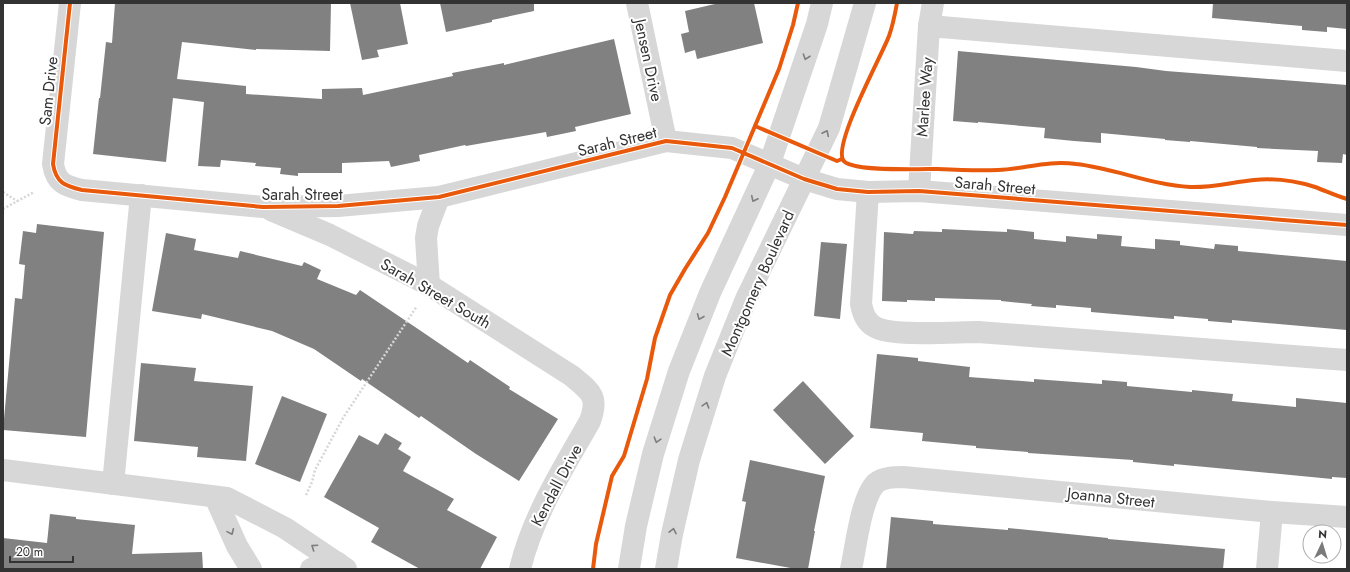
<svg xmlns="http://www.w3.org/2000/svg" width="1350" height="572" viewBox="0 0 1350 572" font-family="Jost,sans-serif">
<style>
.building{fill:#818181}
.lines{fill:none;stroke-linecap:round;stroke-linejoin:round}
.path{stroke:#d6d6d6;stroke-width:2.5;stroke-dasharray:2 2;stroke-linecap:butt}
.minor{stroke:#d7d7d7;stroke-width:22}
.cycleway-casing{stroke:#fff;stroke-width:6}
.cycleway{stroke:#e8590c;stroke-width:4}
.oneway{stroke:#7d7d7d}
.labels{text-anchor:middle;stroke-width:4;stroke-linejoin:round;paint-order:stroke}
.street-label{font-size:16px;fill:#333;stroke:#fff}
</style>
<rect width="100%" height="100%" fill="#fff"/>
<g class="building">
<polygon points="115,3 331,3 330,51 256,49 256,50 182,42 177,79 246,86 246,94 322,99 322,89 362,88 363,95 453,76 452,73 504,63 504,65 614,39 631,114 575,127 576,131 547,137 546,132 466,146 465,145 419,155 420,161 391,167 389,161 342,163 342,173 298,173 298,176 280,174 281,168 255,166 256,163 221,160 220,167 198,166 204,102 173,98 166,162 93,154 99,98 100,98 106,42 112,43"/>
<polygon points="350,3 400,3 408,44 377,50 379,57 362,60"/>
<polygon points="440,3 534,3 534,11 492,20 492,22 446,32"/>
<polygon points="719,3 754,3 763,43 697,59 695,50 685,53 681,34 689,32 685,11"/>
<polygon points="1213,3 1347,3 1347,29 1327,27 1327,32 1302,30 1302,26 1212,18"/>
<polygon points="958,51 1136,67 1166,71 1347,85 1347,155 1343,154 1342,163 1317,162 1318,151 1257,148 1257,147 1190,141 1190,142 1165,140 1165,139 1101,133 1101,143 1074,141 1044,138 1045,128 978,122 978,123 953,121"/>
<polygon points="37,224 104,232 86,437 3,430 15,298 22,299 25,265 19,264 23,231 36,233"/>
<polygon points="942,229 1007,232 1007,229 1034,232 1034,239 1066,242 1066,236 1097,239 1097,234 1122,236 1121,246 1155,249 1155,239 1180,241 1180,245 1214,249 1215,244 1238,246 1238,251 1347,261 1347,330 1232,320 1232,323 1208,321 1208,319 1174,316 1174,319 1149,317 1091,312 1091,308 1056,305 1056,308 1031,306 1032,304 1001,301 1001,300 935,298 935,301 907,300 907,302 882,301 884,232 913,234 914,231 942,232"/>
<polygon points="166,233 196,239 194,250 238,258 240,251 302,266 304,262 321,270 317,279 356,295 360,290 421,331 468,363 470,360 510,387 509,389 558,419 519,481 476,454 421,416 419,418 362,379 361,381 314,349 272,331 202,314 201,319 152,311"/>
<polygon points="821,242 847,244 840,319 814,316"/>
<polygon points="877,354 918,358 918,361 970,367 969,377 1034,382 1034,379 1102,384 1102,380 1127,382 1127,386 1192,392 1192,390 1233,394 1232,401 1296,407 1296,398 1347,403 1347,478 1332,477 1332,479 1174,464 1174,466 1133,462 1133,460 1028,453 1028,452 976,448 976,446 922,441 923,433 870,428"/>
<polygon points="141,363 196,368 194,381 253,386 246,461 197,457 198,447 134,441"/>
<polygon points="803,381 854,436 825,464 773,410"/>
<polygon points="282,396 327,414 300,482 255,464"/>
<polygon points="385,433 402,443 398,449 411,457 403,471 454,499 447,510 497,537 480,569 420,569 371,542 379,528 324,497 359,435 378,445"/>
<polygon points="750,460 825,476 814,531 815,531 808,569 796,569 736,558 746,502 742,501"/>
<polygon points="50,514 76,517 76,519 135,525 132,554 202,552 203,569 131,569 131,564 131,569 3,569 3,538 47,543"/>
<polygon points="891,517 933,521 933,524 1008,530 1008,528 1108,538 1108,539 1225,549 1223,569 886,569"/>
</g>
<g class="lines">
<g class="path">
<polyline points="3,192 17,201"/>
<polyline points="3,209 34,192"/>
<polyline points="306,495 312,482 315,470 343,418 417,306"/>
</g>
<g class="minor">
<path d="M 70,3 L 53,164 C 56,183 65,186 82,190 L 263,207 L 338,206 L 439,197 L 666,141 L 732,148 L 804,179 L 837,189 L 868,192 L 919,191 L 1347,225"/>
<polyline points="637,3 666,141"/>
<polyline points="929,26 1347,61"/>
<polyline points="919,191 929,26 933,3"/>
<path d="M 868,192 L 861,304 C 863,314 866,322 875,327 C 892,337 956,332 978,332 L 1347,360"/>
<path d="M 271,210 L 330,235 L 429,285 L 572,376 C 591,392 599,396 590,421 C 563,469 533,515 520,569"/>
<polyline points="429,285 426,238 428,226 439,197"/>
<polyline points="3,470 227,498 285,528 346,569"/>
<polyline points="113,484 141,195"/>
<polyline points="215,497 237,546 251,569"/>
<polyline points="311,569 317,566 338,563"/>
<polyline points="629,569 636,526 653,454 679,371 710,293 770,163 817,24 822,3"/>
<polyline points="666,569 672,534 689,460 715,376 746,299 829,128 865,3"/>
<path d="M 851,569 C 856,547 861,498 876,483 C 883,477 895,477 903,477 L 1272,512 L 1347,517"/>
<polyline points="1267,569 1272,512"/>
</g>
<defs>
<g id="cycleway">
<path d="M 70,3 L 53,164 C 56,183 65,186 82,190 L 263,207 L 338,206 L 439,197 L 666,141 L 732,148 L 804,179 L 837,189 L 868,192 L 919,191 L 1347,225"/>
<path d="M 897,3 C 895,14 893,25 889,36 C 881,57 834,142 843,160 C 849,172 921,169 936,169 C 957,170 977,171 998,170 C 1025,169 1047,160 1076,164 C 1114,168 1151,185 1190,187 C 1211,188 1233,182 1254,180 C 1274,178 1296,181 1315,187 C 1326,191 1336,196 1347,199"/>
<polyline points="755,126 837,161 842,159"/>
<polyline points="593,569 596,544 612,476 624,456 647,379 655,338 670,295 685,269 708,233 725,197 779,69 793,25 798,3"/>
</g>
</defs>
<use href="#cycleway" class="cycleway-casing"/>
<use href="#cycleway" class="cycleway"/>
</g>
<defs><path id="oneway-chevron" d="M-2-3.5L2.5 0L-2 3.5" fill="none" stroke-width="1.6" stroke-linecap="round" stroke-linejoin="round"/></defs>
<g class="oneway">
<use href="#oneway-chevron" transform="translate(806 57) rotate(109)"/>
<use href="#oneway-chevron" transform="translate(826 133) rotate(-64)"/>
<use href="#oneway-chevron" transform="translate(754 199) rotate(116)"/>
<use href="#oneway-chevron" transform="translate(700 317) rotate(112)"/>
<use href="#oneway-chevron" transform="translate(706 405) rotate(-72)"/>
<use href="#oneway-chevron" transform="translate(657 440) rotate(107)"/>
<use href="#oneway-chevron" transform="translate(673 531) rotate(-78)"/>
<use href="#oneway-chevron" transform="translate(231 532) rotate(66)"/>
<use href="#oneway-chevron" transform="translate(314 547) rotate(-146)"/>
</g>
<g class="labels">
<g class="street-label">
<text transform="translate(649 60) rotate(78)" y="6">Jensen Drive</text>
<text transform="translate(48 91) rotate(-84)" y="6">Sam Drive</text>
<text transform="translate(924 97) rotate(-86)" y="6">Marlee Way</text>
<text transform="translate(617 141) rotate(-14)" y="6">Sarah Street</text>
<text transform="translate(995 185) rotate(5)" y="6">Sarah Street</text>
<text x="302" y="200">Sarah Street</text>
<text transform="translate(757 283) rotate(-66)" y="6">Montgomery Boulevard</text>
<text transform="translate(436 293) rotate(30)" y="6">Sarah Street South</text>
<text transform="translate(556 485) rotate(-62)" y="6">Kendall Drive</text>
<text transform="translate(1111 497) rotate(6)" y="6">Joanna Street</text>
</g>
</g>
<rect width="1350" height="572" fill="none" stroke="#333333" stroke-width="8"/>
<g transform="translate(1322 544) rotate(4)"><circle r="19" fill="#ffffff" stroke="#adadad"/>
<path d="M0-3L7 15L0 10L-7 15Z" fill="#7a7a7a"/>
<text y="-6" font-size="11" font-weight="bold" text-anchor="middle" fill="#333333">N</text>
</g>
<path d="M10 556v6h63v-6" fill="none" stroke="#333333" stroke-width="2"/>
<text x="16" y="556" font-size="12" fill="#333333" stroke="#ffffff" stroke-width="3" paint-order="stroke">20 m</text>
</svg>
